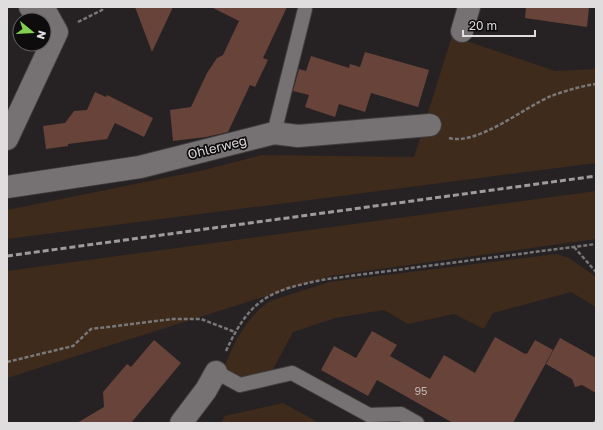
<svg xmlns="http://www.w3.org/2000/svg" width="603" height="430" viewBox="0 0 603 430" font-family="'Golos Text',sans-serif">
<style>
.green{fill:#3e2b1c}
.building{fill:#68433a}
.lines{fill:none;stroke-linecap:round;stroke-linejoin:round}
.service-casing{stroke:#413e3e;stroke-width:16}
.minor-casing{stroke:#413e3e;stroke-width:24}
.path{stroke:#7a7778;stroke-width:2.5;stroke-dasharray:4 2;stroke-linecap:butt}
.service{stroke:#767172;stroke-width:14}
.minor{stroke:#767172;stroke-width:22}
.rail{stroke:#9e9b9c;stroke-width:3;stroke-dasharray:6 3;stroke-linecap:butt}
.labels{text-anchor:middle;stroke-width:3.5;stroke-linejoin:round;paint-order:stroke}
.number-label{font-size:11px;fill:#c1b6b4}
.street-label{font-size:13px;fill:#dfdddd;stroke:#0e0c0c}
</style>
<rect width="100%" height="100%" fill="#262223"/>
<g class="green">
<polygon points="452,36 555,71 596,69 596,163 7,239 7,210 204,170 262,155 414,157"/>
<polygon points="596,191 596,239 330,276 7,378 7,271"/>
<path d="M 556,254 L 569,258 L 596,277 L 596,307 L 571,292 L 493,313 L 484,329 L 454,314 L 408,324 L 384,310 L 335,318 L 293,332 L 271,373 L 239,379 L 224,368 C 235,341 245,318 270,301 L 329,282 Z"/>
<polygon points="283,403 316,421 315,423 221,423 225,416"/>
</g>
<g class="building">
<polygon points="135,7 173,7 152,52"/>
<polygon points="211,7 287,7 263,58 268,60 255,87 250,85 228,132 206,137 173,141 170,110 191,107 207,73 217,58 223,55 239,21"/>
<polygon points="526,7 589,7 587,27 525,18"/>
<polygon points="365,52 429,70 418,107 371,93 365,112 339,104 335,117 305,107 309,95 293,91 299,69 306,71 311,56 349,68 350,64 360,67"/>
<polygon points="95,92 106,97 107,95 153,118 144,137 115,123 107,139 68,144 68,146 46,149 43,126 65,123 74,111 87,110"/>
<polygon points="372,331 397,345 390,356 430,379 444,355 475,373 495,337 525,354 526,353 527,354 535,340 553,350 513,423 453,423 377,380 368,396 321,370 334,346 356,358"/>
<polygon points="560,338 596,358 596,393 582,385 575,387 572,379 546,364"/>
<polygon points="154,340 181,363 131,423 77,423 104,407 103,392 127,364 131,367"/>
</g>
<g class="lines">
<defs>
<g id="service">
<polyline points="274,133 305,9"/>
<polyline points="216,372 240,385 292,373 369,415 401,414 417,423"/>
</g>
<g id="minor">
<polyline points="462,31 469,7"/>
<polyline points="7,139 57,32 47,14 30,7"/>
<polyline points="7,187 140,167 274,133 298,136 430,125"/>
<polyline points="181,423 206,390 216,372"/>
</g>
</defs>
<use href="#service" class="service-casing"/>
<use href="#minor" class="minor-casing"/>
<g class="path">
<polyline points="78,22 102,10 103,7"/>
<path d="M 449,138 C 477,146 525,107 551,96 C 565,91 581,86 596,84"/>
<polyline points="574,247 596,272"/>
<path d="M 226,351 C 251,296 272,290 327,279 L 596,244"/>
<polyline points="7,362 73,346 91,329 173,319 201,319 235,332"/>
<polyline points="594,423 596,421"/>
</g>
<use href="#service" class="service"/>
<use href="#minor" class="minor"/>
<polyline class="rail" points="7,256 596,176"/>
</g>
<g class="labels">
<g class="number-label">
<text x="421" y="395">95</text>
</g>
<g class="street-label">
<text transform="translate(217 147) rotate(-14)" y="5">Ohlerweg</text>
</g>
</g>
<rect width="603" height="430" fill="none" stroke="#dfdddd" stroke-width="16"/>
<g transform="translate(32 32) rotate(108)"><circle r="19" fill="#0e0c0c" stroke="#626060"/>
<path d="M0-3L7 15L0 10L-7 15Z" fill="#83d04f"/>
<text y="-6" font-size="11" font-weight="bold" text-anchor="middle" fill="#dfdddd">N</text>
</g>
<path d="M463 30v6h72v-6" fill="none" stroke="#dfdddd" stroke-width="2"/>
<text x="469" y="30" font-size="12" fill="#dfdddd" stroke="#0e0c0c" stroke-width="3" paint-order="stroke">20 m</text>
</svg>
